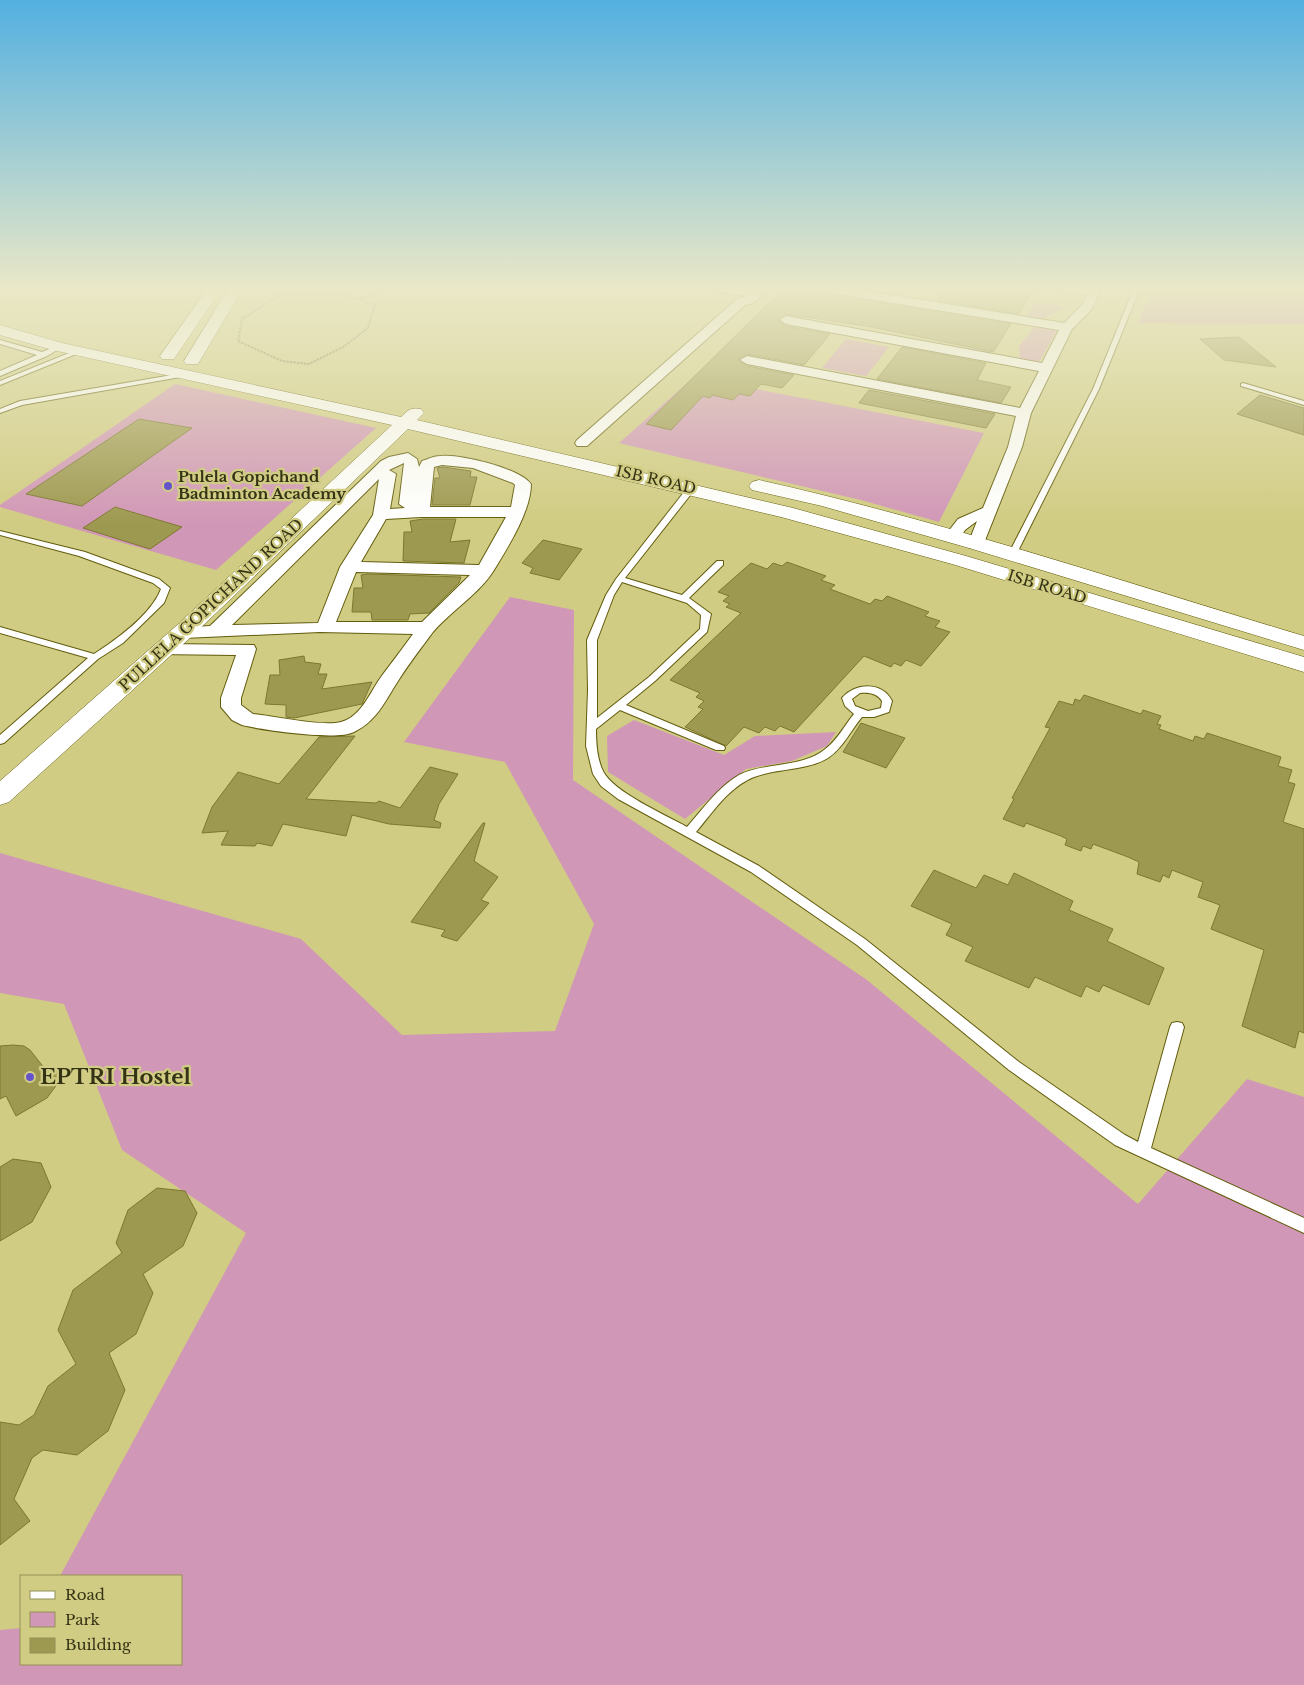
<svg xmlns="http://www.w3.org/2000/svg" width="1304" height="1685" viewBox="0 0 1304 1685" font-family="'Libre Baskerville',serif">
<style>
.green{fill:#d197b7}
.building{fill:#9e9951;stroke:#7d782f}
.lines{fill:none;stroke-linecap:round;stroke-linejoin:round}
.lane-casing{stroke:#625c0c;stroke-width:2}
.street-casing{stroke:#625c0c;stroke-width:2}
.secondary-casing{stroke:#625c0c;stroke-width:1}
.path{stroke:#8a8751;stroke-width:2;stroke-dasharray:2.5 1;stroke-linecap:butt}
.lane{fill:#fff;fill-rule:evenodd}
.street{fill:#fff;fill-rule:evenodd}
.secondary{fill:#fff;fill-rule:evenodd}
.poi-dot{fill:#6553cc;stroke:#d1cc83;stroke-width:2}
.labels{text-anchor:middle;stroke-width:4.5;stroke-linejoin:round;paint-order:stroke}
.far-poi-label{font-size:15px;font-weight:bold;fill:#353315;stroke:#d1cc83;text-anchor:start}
.far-street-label{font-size:15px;fill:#353315;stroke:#d1cc83}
.near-poi-label{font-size:21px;font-weight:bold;fill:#353315;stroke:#d1cc83;text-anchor:start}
</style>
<rect width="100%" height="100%" fill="#d1cc83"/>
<g class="green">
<polygon points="1153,288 1304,288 1304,324 1138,323"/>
<polygon points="1035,302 1067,307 1042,319 1027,317"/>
<polygon points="1037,324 1059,327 1039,362 1020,359 1019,346"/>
<polygon points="846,339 889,347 866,376 822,368"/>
<polygon points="694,377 984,433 939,522 861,500 619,443"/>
<polygon points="175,384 376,428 216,570 0,507 0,505"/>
<polygon points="510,597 574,610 573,780 867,980 1138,1204 1247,1079 1304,1097 1304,1685 0,1685 0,1630 21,1628 21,1664 181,1664 181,1576 60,1576 246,1233 122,1150 64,1004 0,993 0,853 301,939 402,1035 555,1031 594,924 505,762 404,742"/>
<polygon points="634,720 724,755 755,736 836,732 827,746 792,761 746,769 685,819 608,772 607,736"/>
</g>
<g class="building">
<polygon points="784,288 805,288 826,294 1011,324 993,352 872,327 785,314 778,319 785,326 830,334 804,365 747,354 738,359 747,366 794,375 782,388 761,384 750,396 739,394 733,400 712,395 710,398 703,396 671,430 646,424"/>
<polygon points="978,288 1035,288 1018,314 937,300 946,289 974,293"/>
<polygon points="1239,337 1276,367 1224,360 1200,339"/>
<polygon points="902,347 986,363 977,380 1011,387 1001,403 877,379"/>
<polygon points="869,390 995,414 986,428 859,403"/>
<polygon points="1260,395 1304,408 1304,435 1237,414"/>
<polygon points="139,419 192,428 82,506 26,494"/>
<polygon points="443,467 471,471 470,477 477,477 470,505 432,505 435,478 440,478 437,468"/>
<polygon points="115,507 182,527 150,549 83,528"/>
<polygon points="423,519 456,519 450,542 470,540 464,563 403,561 404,532 412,532 410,521"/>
<polygon points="543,540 582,549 559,580 530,573 533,568 522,563"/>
<polygon points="787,562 826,576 821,580 835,585 830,589 870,604 875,599 882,601 887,596 929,612 925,616 940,621 935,627 950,632 921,666 906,660 901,666 894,663 891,667 864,656 794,732 780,726 775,731 765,727 759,733 744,727 726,746 685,727 703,709 698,707 704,701 696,697 700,693 670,680 741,613 726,607 730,604 723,601 729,596 718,592 751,563 767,569 773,563 782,566"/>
<polygon points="367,574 461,577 459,583 429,613 410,614 408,620 372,620 371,612 352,612 354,588 363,588 361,575"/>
<polygon points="304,656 305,662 321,664 318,674 327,674 322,689 372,682 362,704 294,718 286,717 286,705 265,704 270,675 280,675 279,660"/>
<polygon points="1084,695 1141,714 1143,710 1161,716 1157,724 1161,725 1159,729 1193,741 1195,736 1204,739 1207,733 1281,757 1278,766 1292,770 1288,782 1295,784 1283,822 1304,829 1304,1033 1299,1031 1295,1048 1242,1026 1264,950 1211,929 1220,905 1198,897 1203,882 1172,870 1169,878 1163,875 1160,882 1137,874 1139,862 1128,857 1093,844 1091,849 1083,846 1081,851 1065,845 1067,839 1061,836 1026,823 1024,827 1003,819 1014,799 1012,798 1050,728 1045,727 1059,701 1073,705 1075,699 1080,701"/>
<polygon points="861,723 905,738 886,768 843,752"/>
<polygon points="355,736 306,799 376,803 379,801 400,808 430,767 458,774 439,804 434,820 441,823 440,828 389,824 352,815 346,836 283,824 272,846 257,843 255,846 221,845 228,831 202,833 212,807 238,772 279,784 319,737"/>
<polygon points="483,823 485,823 474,861 498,877 481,900 489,903 457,941 441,936 445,930 411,922"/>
<polygon points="934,870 976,888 984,875 1008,885 1014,873 1073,901 1069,910 1113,929 1107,941 1164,968 1149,1005 1103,985 1099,992 1086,986 1081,997 1035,977 1029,988 965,961 973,947 946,935 952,924 911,906"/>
<polygon points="13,1045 24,1046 30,1050 45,1069 63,1070 58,1083 47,1098 16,1116 6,1096 0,1099 0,1046"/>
<polygon points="13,1159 41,1163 51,1187 32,1222 0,1241 0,1167"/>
<polygon points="157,1188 185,1191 197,1213 183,1246 143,1274 153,1293 136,1334 109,1353 125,1390 108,1431 77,1455 43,1450 32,1458 14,1499 30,1521 0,1545 0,1422 19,1425 34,1415 48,1386 76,1364 58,1330 73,1290 122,1253 116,1243 128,1210"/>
</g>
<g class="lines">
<defs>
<g id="lane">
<polygon points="1134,288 1140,288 1099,389 1015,557 1009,557 1008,555 1093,389"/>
<polygon points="0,340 42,352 57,346 62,347 47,356 0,376 0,371 37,355 0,344"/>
<polygon points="79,349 81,350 81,352 0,385 0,381"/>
<polygon points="184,373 186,374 186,376 22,405 0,413 0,409 20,401"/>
<polygon points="1243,383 1304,401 1304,405 1241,386 1241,384"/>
<path d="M 688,487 L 695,489 L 625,578 L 682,595 L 717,561 L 723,561 L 723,565 L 689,598 L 711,614 L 707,632 L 655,681 L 626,705 L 724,746 L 725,748 L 724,750 L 716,750 L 620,710 L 596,729 C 596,743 597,759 603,771 C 613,792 666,815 687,827 C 703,809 718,787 739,775 C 765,762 801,768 824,750 C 837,741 844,726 854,714 L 845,706 L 842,698 C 855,683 882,681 892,701 L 889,712 L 874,717 L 862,717 C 851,730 843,748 828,758 C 806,771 778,768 754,777 C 729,787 713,812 696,832 L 759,866 L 865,939 L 1019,1062 L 1125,1135 L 1138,1142 L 1170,1027 L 1172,1023 L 1177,1022 L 1182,1023 L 1184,1027 L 1151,1148 L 1304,1218 L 1304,1233 L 1115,1145 L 1009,1070 L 857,945 L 751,872 L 618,799 L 601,786 L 593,774 L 586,746 L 588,690 L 587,640 L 606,595 L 616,579 ZM 622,582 L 687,603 L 701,615 L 700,629 L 649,677 L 597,718 L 597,640 L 614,595 ZM 860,693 C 868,692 877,693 882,701 L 881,708 L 868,711 L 855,706 L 852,699 Z"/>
<path d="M 0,531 L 85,552 L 159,579 L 170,588 L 164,603 L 123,643 L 98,659 L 4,743 L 0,744 L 0,735 L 88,658 L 0,633 L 0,627 L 94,654 C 117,639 151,615 161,589 L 153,583 L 79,556 L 0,535 Z"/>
</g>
<g id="street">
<polygon points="714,288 753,290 768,288 754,303 745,305 587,446 577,446 575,443 577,440 737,299 747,296 720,292"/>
<polygon points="820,288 849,288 1064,323 1082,305 1087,295 1065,292 1059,288 1102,288 1091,310 1072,329 1031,413 1022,447 982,548 970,548 968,544 977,521 965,530 958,541 946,541 944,537 958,519 983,508 1008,447 1016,416 747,364 740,360 747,356 1020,408 1039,371 786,324 780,320 786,316 1042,363 1059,330 826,292"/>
<path d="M 408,453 L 417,459 L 419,467 L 422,461 C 428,459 434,456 440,456 C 460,454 519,468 531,484 C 531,511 508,547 494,570 C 480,593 451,611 433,632 C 421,648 408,665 398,681 C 385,701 377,721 354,732 C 337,741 262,730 242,725 L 232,720 L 221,707 L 221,698 L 236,655 L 156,654 L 154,650 L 156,646 L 163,644 L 254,645 L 256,649 L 241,698 L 241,705 L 253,714 C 274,716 323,727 341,722 C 362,716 370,692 381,677 C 392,662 403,648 413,634 L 320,632 L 183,638 L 176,636 L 174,632 L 176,628 L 210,626 L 381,461 L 389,457 ZM 404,463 L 399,504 L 405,508 L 390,509 L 396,474 L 389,470 ZM 442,465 L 473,468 L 513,483 L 515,485 L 511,507 L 430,507 L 434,467 ZM 379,479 L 373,515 L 340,567 L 318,623 L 232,625 ZM 421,517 L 506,517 L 479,565 L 361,562 L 386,519 ZM 356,572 L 470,575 L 422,622 L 336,622 Z"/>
</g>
<g id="secondary">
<polygon points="208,288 222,288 174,359 162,359 160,356"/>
<polygon points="229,288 243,288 198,364 186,364 184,361"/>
<path d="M 0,325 L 62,343 L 401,417 C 408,410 411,407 421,409 L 424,413 L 417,420 L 793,508 L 966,556 L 1304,657 L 1304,672 L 952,564 L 781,517 L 408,429 L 191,637 L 9,802 L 0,805 L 0,781 L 175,627 L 392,425 L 53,350 L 0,335 Z"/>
<path d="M 759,480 C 943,521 1123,582 1304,636 L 1304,650 L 969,548 L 822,506 L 752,490 L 749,486 L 752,482 Z"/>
</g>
</defs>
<use href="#lane" class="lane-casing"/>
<use href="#street" class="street-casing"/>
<use href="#secondary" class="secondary-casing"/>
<g class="path">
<polyline points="291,288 242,319 238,341 282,361 309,364 343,347 368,328 375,305 340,293 344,288"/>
<polyline points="284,293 340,293"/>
<polyline points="357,299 392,288"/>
</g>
<use href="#lane" class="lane"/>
<use href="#street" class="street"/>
<use href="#secondary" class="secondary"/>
</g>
<linearGradient id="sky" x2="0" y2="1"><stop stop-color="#53b0e1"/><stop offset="0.55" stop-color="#eae8c7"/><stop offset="1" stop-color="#eae8c7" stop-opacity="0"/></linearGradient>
<rect width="1304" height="524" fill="url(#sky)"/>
<g class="poi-dot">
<circle cx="168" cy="486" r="5"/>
<circle cx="30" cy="1077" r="5"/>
</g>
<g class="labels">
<g class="far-poi-label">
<text x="178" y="482">Pulela Gopichand<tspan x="178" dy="17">Badminton Academy</tspan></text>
</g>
<g class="far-street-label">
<text transform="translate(656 480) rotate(13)" y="5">ISB ROAD</text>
<text transform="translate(1047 587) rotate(17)" y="5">ISB ROAD</text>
<text transform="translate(211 605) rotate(-43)" y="5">PULLELA GOPICHAND ROAD</text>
</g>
<g class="near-poi-label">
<text x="40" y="1084">EPTRI Hostel</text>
</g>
</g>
<rect x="20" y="1575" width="162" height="90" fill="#d1cc83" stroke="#938f57"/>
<rect x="30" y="1591" width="25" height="8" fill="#ffffff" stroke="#938f57"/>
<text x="65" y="1600" font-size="15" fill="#353315">Road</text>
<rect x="30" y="1612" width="25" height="15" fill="#d197b7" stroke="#938f57"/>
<text x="65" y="1625" font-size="15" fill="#353315">Park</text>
<rect x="30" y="1638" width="25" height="15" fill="#9e9951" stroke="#938f57"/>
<text x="65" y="1650" font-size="15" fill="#353315">Building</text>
</svg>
